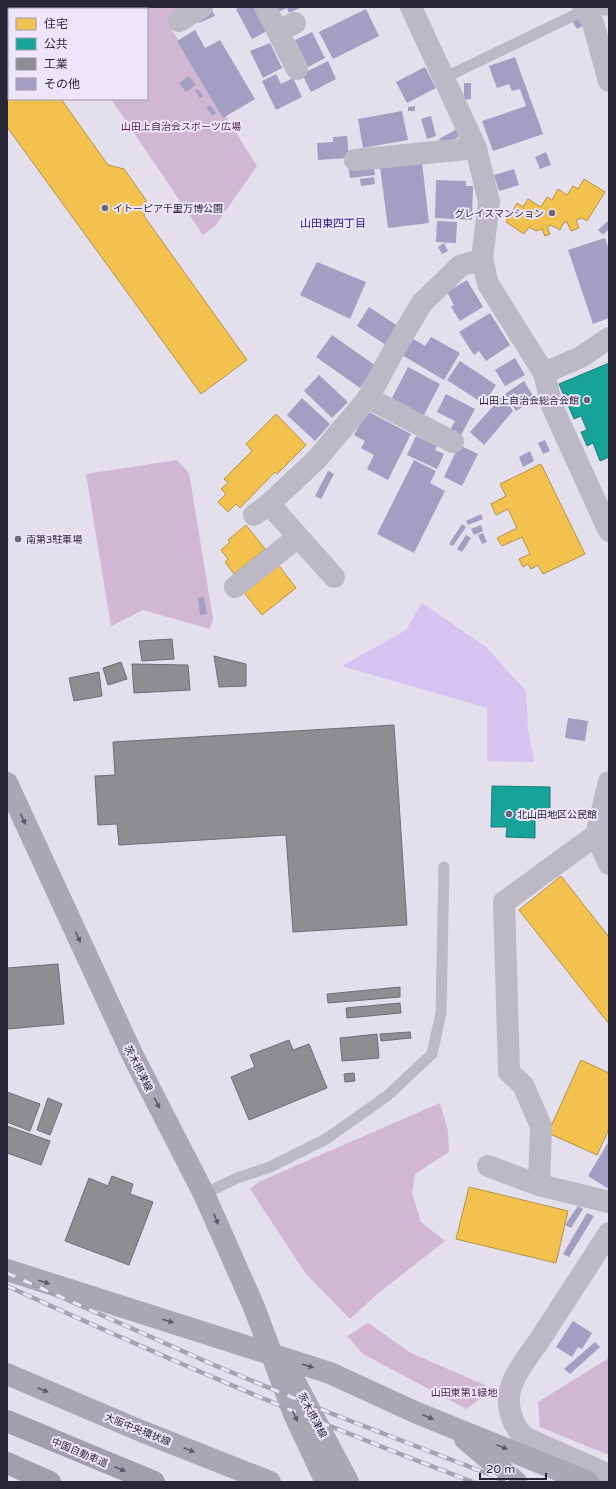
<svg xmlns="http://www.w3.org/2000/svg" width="616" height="1489" viewBox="0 0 616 1489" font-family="'Varela Round','Noto Sans JP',sans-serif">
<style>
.green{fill:#d1b7d3}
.sand{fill:#d6c3f0}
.homes{fill:#f2c14e;stroke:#b59247}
.public{fill:#17a398;stroke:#1c7e7b}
.industry{fill:#8d8d92;stroke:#6f6e77}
.building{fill:#a29fc2}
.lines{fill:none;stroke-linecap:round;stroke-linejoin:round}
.lane{stroke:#bcb8c6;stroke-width:11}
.street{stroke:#bcb8c6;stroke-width:22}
.primary{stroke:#aaa7b5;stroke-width:22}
.highway{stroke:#a29eac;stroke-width:22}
.rail-casing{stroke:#a5a3ad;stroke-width:4.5}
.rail{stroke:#ede5fb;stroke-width:3;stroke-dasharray:9;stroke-linecap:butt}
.oneway{fill:#5c5a69}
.oneway2{fill:#595666}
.poi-dot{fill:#696777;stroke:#ede5fb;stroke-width:1.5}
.labels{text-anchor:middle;stroke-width:4;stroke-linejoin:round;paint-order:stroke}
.park-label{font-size:10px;fill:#57284f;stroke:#ede5fb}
.poi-label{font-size:10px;fill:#282637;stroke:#ede5fb;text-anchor:start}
.street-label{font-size:10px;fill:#282637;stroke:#ede5fb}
.neighbourhood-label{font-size:11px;fill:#1e198c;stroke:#ede5fb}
</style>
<rect width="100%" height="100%" fill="#e3dfed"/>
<g class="green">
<polygon points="53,7 190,7 167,22 257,166 215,226 203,235 111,99 147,99 147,9 52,9"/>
<polygon points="177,460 189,473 213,619 210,629 143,610 111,626 86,474"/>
<polygon points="440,1103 448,1131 449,1152 415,1174 412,1193 421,1222 445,1241 376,1295 350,1319 306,1274 250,1189 257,1183 295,1166"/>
<polygon points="368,1323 411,1353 494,1389 466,1409 363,1354 347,1336"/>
<polygon points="609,1358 609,1455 540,1427 538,1402"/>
</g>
<polygon class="sand" points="422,603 486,647 526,691 528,729 534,762 487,761 487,708 342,666 406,630"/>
<g class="homes">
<polygon points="7,24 9,26 9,99 61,99 108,165 124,169 146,200 144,216 247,360 201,394 7,127"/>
<polygon points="584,179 605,192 587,221 582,218 576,220 579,228 571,231 567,222 564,222 560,230 551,225 547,227 550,234 545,236 542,229 536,231 529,227 524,234 506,222 517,203 523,207 528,199 541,207 547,197 552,200 558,189 567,195 573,186 578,189"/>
<polygon points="276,414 306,445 277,474 275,472 240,508 236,504 228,512 218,502 226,494 221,489 228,483 224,479 252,451 246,444"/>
<polygon points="541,464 585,554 543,574 538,565 531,569 528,564 523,567 519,559 530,554 522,537 502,546 497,538 517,528 508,509 496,515 491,504 506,496 500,484"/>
<polygon points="246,525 265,549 234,574 225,562 228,559 221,550 230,542 228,540"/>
<polygon points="277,563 296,588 262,615 242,590"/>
<polygon points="561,876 609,937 609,1024 519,910"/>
<polygon points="581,1060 609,1073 609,1129 597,1155 548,1133"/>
<polygon points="469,1187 568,1211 556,1263 456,1239"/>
</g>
<g class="public">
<polygon points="609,363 609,457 600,461 593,443 587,446 581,432 587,430 581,416 574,419 559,384"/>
<polygon points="492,786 550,787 550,811 527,811 527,817 535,817 535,838 506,837 507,827 491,827"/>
</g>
<g class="industry">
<polygon points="172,639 174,659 142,661 139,641"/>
<polygon points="214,656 246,664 246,686 219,687"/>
<polygon points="121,662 127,679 108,685 103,668"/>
<polygon points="132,664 188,665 190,690 134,693"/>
<polygon points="99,672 102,696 74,701 69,678"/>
<polygon points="394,725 407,925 293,932 286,835 119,845 117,824 98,825 95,776 115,775 113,742"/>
<polygon points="58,964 64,1024 7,1029 7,968"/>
<polygon points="400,987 400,997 328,1003 327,994"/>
<polygon points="400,1003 401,1013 347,1018 346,1008"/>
<polygon points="410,1032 411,1038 381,1041 380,1034"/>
<polygon points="377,1034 379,1058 342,1061 340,1038"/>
<polygon points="289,1040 293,1050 309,1044 327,1088 249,1120 231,1077 255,1067 250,1055"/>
<polygon points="354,1073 355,1081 345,1082 344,1074"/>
<polygon points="7,1092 40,1104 30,1131 7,1122"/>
<polygon points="48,1098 62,1104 50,1135 37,1130"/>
<polygon points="7,1126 50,1141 41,1165 7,1153"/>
<polygon points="112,1176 133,1184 130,1194 153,1202 129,1265 65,1241 89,1178 108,1186"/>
</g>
<g class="building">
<polygon points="240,7 255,7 267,31 252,39 236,9"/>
<polygon points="275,7 299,7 300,8 289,13 287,8 278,12"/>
<polygon points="366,9 379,36 333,59 319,32"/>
<polygon points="212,10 215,16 199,23 196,17"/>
<polygon points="581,16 586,24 577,29 572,21"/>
<polygon points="195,30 205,48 220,40 255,99 223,118 177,41"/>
<polygon points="312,32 325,58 308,67 295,40"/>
<polygon points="270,43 282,68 263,78 250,51"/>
<polygon points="515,57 543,134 493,151 482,121 526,106 520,89 512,91 509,84 497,88 489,66"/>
<polygon points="328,61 336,79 311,92 302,74"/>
<polygon points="425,67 436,88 407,103 396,82"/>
<polygon points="276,74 281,84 293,78 302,97 276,110 262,81"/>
<polygon points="189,76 196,85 186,92 179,83"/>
<polygon points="464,83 471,83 471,99 464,100"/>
<polygon points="198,89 203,96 200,98 195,91"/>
<polygon points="210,105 216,113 213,116 206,108"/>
<polygon points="415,106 415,111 408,111 408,107"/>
<polygon points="402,111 408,140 363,148 358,119"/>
<polygon points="431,116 436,136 427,139 421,119"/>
<polygon points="457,129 463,134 443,146 439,139"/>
<polygon points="347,136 349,158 318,160 317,143 333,142 333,137"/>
<polygon points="546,152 551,165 540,169 535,157"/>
<polygon points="373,162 375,175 350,178 348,165"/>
<polygon points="422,162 429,223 388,228 380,167"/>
<polygon points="514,169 519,185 499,191 494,175"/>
<polygon points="374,177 375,184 361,186 360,179"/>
<polygon points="436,180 466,181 466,186 473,186 472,220 435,218"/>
<polygon points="609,220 609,229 603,235 598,230"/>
<polygon points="437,221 457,222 456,243 436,242"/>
<polygon points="605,238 609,250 609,318 593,324 568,250"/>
<polygon points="444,243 448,251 442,254 438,247"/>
<polygon points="317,262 366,282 350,319 300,295"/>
<polygon points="467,280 483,307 460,321 451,307 454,305 447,292"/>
<polygon points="369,307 401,328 389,347 357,326"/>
<polygon points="490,313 510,345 486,361 479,351 474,355 459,332"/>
<polygon points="332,335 376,366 360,388 316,357"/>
<polygon points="431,337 460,353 444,380 402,355 412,338 425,346"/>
<polygon points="515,358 525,375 505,386 495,370"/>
<polygon points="460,361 496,385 484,404 447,380"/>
<polygon points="408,367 440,384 423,417 391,400"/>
<polygon points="319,375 348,402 332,418 304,391"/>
<polygon points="524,381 535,399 516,411 505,394"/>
<polygon points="446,394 475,409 461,435 450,430 455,421 437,412"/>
<polygon points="503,395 513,411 484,445 470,432"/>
<polygon points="302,398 330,424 315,441 287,415"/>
<polygon points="367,411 411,434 388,480 367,469 374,455 361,448 365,441 354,435"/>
<polygon points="416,436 437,446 435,450 444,454 437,469 407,455"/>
<polygon points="545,440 550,451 543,454 538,443"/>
<polygon points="459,445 478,454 462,486 444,477"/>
<polygon points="530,451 534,461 523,467 519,457"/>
<polygon points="414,460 436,471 430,483 445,491 414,553 377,534"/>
<polygon points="328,471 334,474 321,499 315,496"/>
<polygon points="481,514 483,519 468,525 466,521"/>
<polygon points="462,524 466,527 453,546 449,544"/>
<polygon points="481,525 483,531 474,535 471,529"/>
<polygon points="483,533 487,542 482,544 478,535"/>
<polygon points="466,535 471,538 462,552 457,549"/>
<polygon points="204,597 207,614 200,615 198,598"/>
<polygon points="568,718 588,721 585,741 565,738"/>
<polygon points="609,1141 609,1189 588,1176"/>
<polygon points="578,1206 583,1209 571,1228 565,1225"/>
<polygon points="587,1213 594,1216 569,1257 563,1254"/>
<polygon points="573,1321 592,1333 582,1349 578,1347 572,1357 556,1347"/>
<polygon points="595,1342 600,1347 570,1374 564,1369"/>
</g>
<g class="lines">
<g class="lane">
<polyline points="444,78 585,10 609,10"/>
<polyline points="204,1194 237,1178 270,1167 326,1139 387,1096 432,1054 441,1013 444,867"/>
</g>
<g class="street">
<polyline points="265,7 297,69"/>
<polyline points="411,7 476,148 489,202 482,259 488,284 544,373 552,406 609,531"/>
<polyline points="583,7 593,23 609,81"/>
<polyline points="179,21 202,7"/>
<polyline points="278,31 295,23"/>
<polyline points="355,160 476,148"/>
<polyline points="544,373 581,357 609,338"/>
<polyline points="368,398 453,442"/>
<polyline points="269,504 334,577"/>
<polyline points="254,515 269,504 317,459 368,398 394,350 422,303 460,266 482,259"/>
<polyline points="235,587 298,537"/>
<polyline points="609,782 596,835 609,864"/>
<polyline points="488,1166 539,1185 609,1202"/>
<polyline points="539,1185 541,1126 523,1085 509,1072 504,902 596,835"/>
<path d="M 609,1233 C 586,1269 562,1305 539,1341 C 529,1355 513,1375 510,1391 C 506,1407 513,1428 526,1438 L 609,1475"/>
</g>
<g class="primary">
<polyline points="7,783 133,1056 204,1194 254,1307 294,1414 326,1482"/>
<polyline points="7,1270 330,1373 417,1413 588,1482"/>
<polyline points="289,1371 348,1482"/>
<polyline points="7,1374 141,1431 270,1482"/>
<polyline points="465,1439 516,1482"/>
</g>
<g class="highway">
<polyline points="7,1421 154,1482"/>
<polyline points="7,1463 50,1482"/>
</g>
<defs>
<g id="rail">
<polyline points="7,1273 214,1365 330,1413 509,1482"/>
<path d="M 7,1286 C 160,1356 316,1423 473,1482"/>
</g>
</defs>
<use href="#rail" class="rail-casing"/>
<use href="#rail" class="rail"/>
</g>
<defs><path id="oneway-solid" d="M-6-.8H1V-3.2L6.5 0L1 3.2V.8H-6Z"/></defs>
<g class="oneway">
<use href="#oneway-solid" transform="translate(23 819) rotate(65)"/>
<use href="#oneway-solid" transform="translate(78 937) rotate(65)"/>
<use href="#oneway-solid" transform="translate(157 1103) rotate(62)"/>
<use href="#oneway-solid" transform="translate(216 1219) rotate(66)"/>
<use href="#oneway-solid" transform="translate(44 1282) rotate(17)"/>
<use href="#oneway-solid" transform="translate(168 1321) rotate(18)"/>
<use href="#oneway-solid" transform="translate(308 1366) rotate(18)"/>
<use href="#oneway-solid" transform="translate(43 1390) rotate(23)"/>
<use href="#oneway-solid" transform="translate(295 1416) rotate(66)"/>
<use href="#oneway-solid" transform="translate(428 1417) rotate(22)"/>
<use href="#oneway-solid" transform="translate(502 1447) rotate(22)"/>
<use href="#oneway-solid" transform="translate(189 1450) rotate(22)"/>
</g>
<use class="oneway2" href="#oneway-solid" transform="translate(120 1469) rotate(22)"/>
<g class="poi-dot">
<circle cx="105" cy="208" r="4"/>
<circle cx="552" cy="213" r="4"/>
<circle cx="587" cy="400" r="4"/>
<circle cx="18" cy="539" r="4"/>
<circle cx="509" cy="814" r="4"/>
</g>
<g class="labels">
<g class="park-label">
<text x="181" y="130">山田上自治会スポーツ広場</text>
<text x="464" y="1396">山田東第1緑地</text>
</g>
<g class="poi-label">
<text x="113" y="212">イトーピア千里万博公園</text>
<text x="544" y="217" text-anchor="end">グレイスマンション</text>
<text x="579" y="404" text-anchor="end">山田上自治会総合会館</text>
<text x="26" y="543">南第3駐車場</text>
<text x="517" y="818">北山田地区公民館</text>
</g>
<g class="street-label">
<text transform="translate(139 1068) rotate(63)" y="4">茨木摂津線</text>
<text transform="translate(313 1415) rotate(62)" y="4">茨木摂津線</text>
<text transform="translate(138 1429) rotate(22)" y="4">大阪中央環状線</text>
<text transform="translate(80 1452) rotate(23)" y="4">中国自動車道</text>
</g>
<g class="neighbourhood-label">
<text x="333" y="227">山田東四丁目</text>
</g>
</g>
<rect width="616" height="1489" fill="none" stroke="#282637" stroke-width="16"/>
<rect x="8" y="8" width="140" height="92" fill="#ede5fb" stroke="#9e99ad"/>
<rect x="16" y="18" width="20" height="12" fill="#f2c14e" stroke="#9e99ad"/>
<text x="44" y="28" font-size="12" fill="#282637">住宅</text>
<rect x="16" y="38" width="20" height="12" fill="#17a398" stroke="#9e99ad"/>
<text x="44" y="48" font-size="12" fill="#282637">公共</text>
<rect x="16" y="58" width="20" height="12" fill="#8d8d92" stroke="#9e99ad"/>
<text x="44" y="68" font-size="12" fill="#282637">工業</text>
<rect x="16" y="78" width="20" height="12" fill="#a29fc2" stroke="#9e99ad"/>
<text x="44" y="88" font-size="12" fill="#282637">その他</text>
<path d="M480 1473v6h66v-6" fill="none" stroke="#282637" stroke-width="2"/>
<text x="486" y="1473" font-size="12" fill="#282637" stroke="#ede5fb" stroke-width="3" paint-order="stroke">20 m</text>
</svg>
